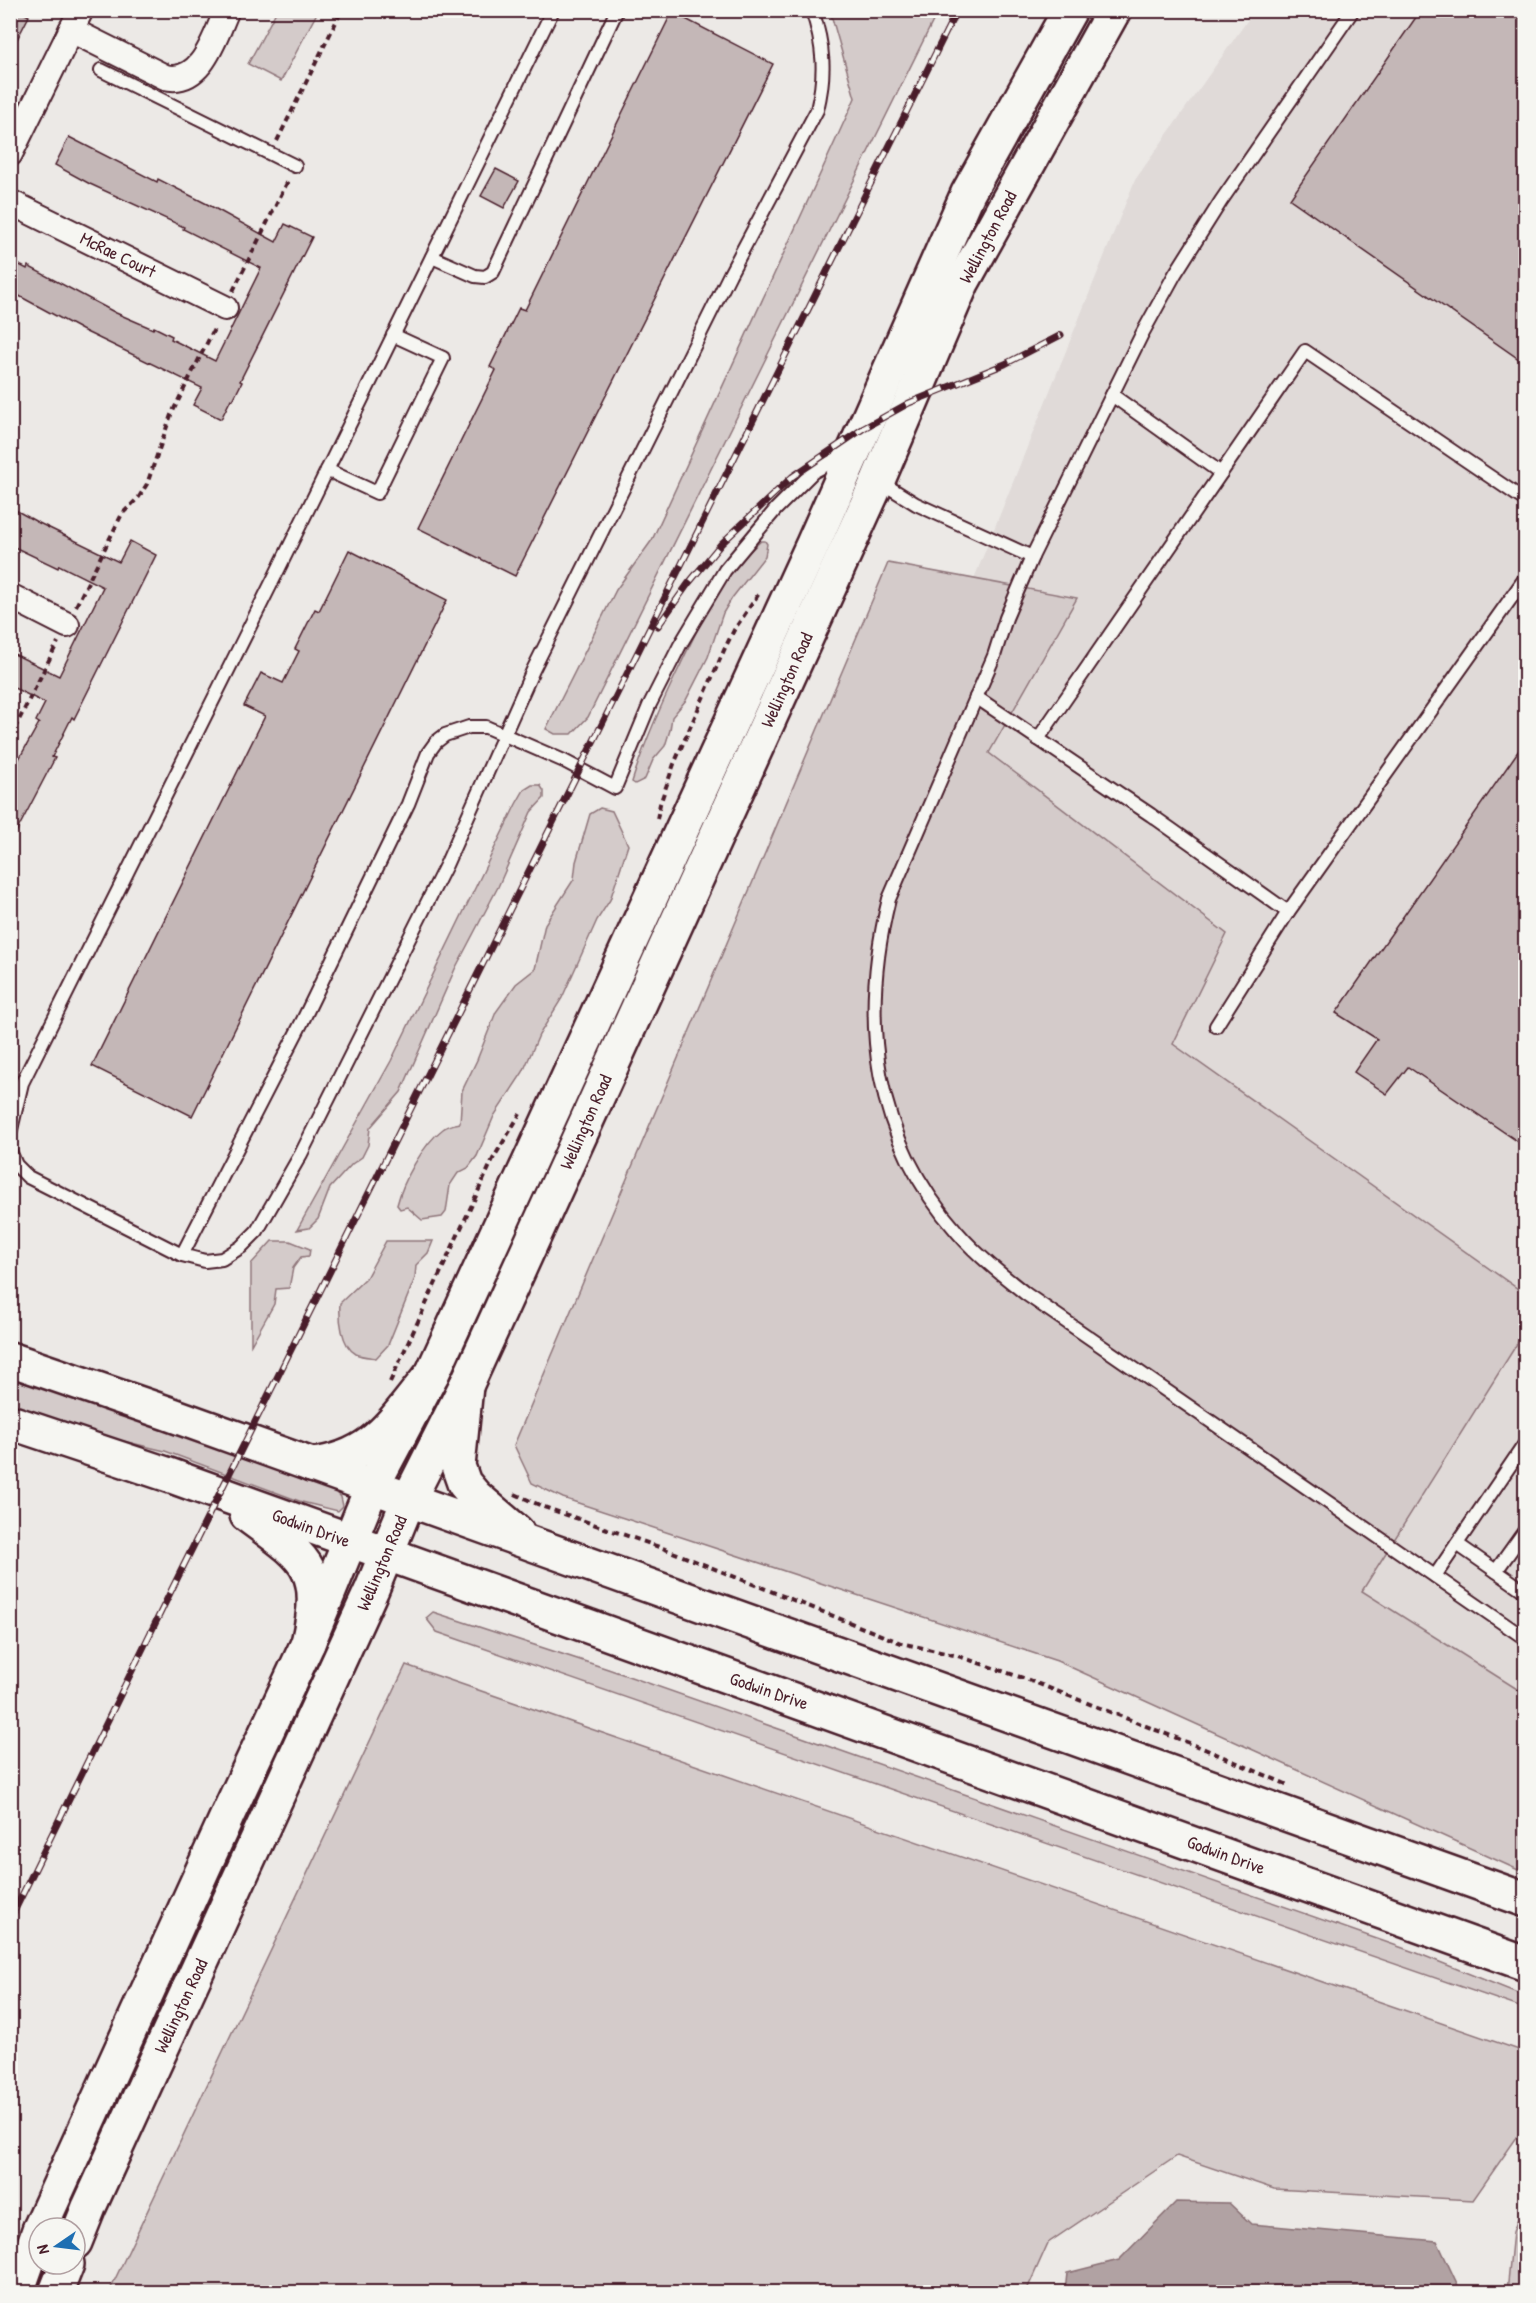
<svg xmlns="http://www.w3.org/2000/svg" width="1536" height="2303" viewBox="0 0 1536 2303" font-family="'Patrick Hand',sans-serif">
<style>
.built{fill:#e0dad8}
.green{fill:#d4cbca;stroke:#8f757a;stroke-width:1.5}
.water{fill:#b1a2a3;stroke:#886e73;stroke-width:1.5}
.building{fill:#c4b7b7;stroke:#4a1f2b;stroke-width:1.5}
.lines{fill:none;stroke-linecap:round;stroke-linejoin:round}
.lane-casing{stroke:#4a1f2b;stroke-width:16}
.street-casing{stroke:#4a1f2b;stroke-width:28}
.secondary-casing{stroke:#4a1f2b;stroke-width:38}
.primary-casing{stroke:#4a1f2b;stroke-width:38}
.path{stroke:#4a1f2b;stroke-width:4;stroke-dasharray:6 4.5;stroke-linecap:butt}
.lane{stroke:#f6f6f2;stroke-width:12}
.street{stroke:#f6f6f2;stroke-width:24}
.secondary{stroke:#f6f6f2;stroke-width:33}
.primary{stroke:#f6f6f2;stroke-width:33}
.rail-casing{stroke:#4a1f2b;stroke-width:7}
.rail{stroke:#f6f6f2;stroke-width:4.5;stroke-dasharray:14;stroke-linecap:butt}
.labels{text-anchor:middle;stroke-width:5;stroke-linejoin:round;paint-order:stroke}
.street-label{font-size:18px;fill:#4a1f2b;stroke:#f6f6f2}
</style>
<rect width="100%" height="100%" fill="#ece9e6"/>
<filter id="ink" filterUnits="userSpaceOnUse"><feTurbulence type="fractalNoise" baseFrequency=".0167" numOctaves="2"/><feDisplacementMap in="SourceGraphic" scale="12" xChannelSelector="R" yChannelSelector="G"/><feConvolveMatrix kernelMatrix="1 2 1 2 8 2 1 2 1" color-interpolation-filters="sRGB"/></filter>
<g filter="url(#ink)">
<polygon class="built" points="1254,11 1525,11 1525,1694 1362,1591 900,762 1135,180"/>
<g class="green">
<polygon points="277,10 318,11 281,81 248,64"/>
<polygon points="830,11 938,11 588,717 572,734 555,734 546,729 616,590 652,540 855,98"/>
<path d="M 761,541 L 765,541 L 767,544 L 765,556 L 732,598 L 723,613 L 708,657 L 686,700 L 672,717 L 670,730 L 665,746 L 653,760 L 645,779 L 635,784 L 632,782 C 644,743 661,705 679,668 C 700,623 722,574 761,541 Z"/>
<polygon points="888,563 1077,598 989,753 1227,934 1173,1044 1525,1294 1525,1331 1362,1591 1525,1694 1525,1873 1057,1661 563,1498 532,1483 514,1445"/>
<polygon points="532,785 540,785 544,791 544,798 531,812 498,887 455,969 401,1092 370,1128 368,1145 362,1157 352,1164 330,1188 318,1219 309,1228 297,1230 391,1061 516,804 524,790"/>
<path d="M 600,808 L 612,811 L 628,845 L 610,900 L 597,920 L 562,998 L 539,1035 L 523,1072 L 494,1116 L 477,1156 L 468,1168 L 458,1173 L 450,1185 L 446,1212 L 442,1217 L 422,1220 L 407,1207 L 400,1209 L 397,1205 C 403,1181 423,1144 443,1129 C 447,1125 454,1124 460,1123 L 462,1091 L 477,1060 L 496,1012 L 516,984 L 535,969 L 545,924 L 574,879 L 576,862 L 590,814 Z"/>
<polygon points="272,1241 290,1241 310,1249 309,1256 301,1257 293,1268 289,1288 276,1289 274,1304 251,1345 251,1264"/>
<path d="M 386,1241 L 433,1241 L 428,1253 L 416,1265 L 415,1278 L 388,1345 L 376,1358 C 370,1357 362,1357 356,1354 C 341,1346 339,1318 340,1303 L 366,1278 Z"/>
<polygon points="11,1371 330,1484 341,1497 343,1506 338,1511 302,1502 165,1451 56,1425 11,1410"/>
<polygon points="433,1612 608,1669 1417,1953 1525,1996 1525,2009 437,1632 426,1618"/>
<polygon points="406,1665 1525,2052 1526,2116 1522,2130 1473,2200 1274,2189 1177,2156 1048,2243 1026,2292 109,2292"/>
<polygon points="1525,2200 1525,2292 1507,2292 1513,2232"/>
</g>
<polygon class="water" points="1176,2202 1229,2203 1251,2224 1437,2241 1461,2292 1065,2292 1067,2273 1119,2260"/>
<g class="building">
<polygon points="10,10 18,10 29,16 10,53"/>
<polygon points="1421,10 1526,10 1526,364 1290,199"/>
<polygon points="672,12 773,64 515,576 418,528 496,370 490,367 519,308 525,310"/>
<polygon points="69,137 157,182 158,179 207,204 276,242 285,224 312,237 240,381 242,382 233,400 231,399 221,419 193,405 202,388 82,330 10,291 10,260 27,269 28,266 116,313 153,329 154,327 172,336 171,339 215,361 261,268 183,229 184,227 90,184 55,165"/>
<polygon points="496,169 519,181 504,208 481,196"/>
<polygon points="10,507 37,522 119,562 130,541 156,555 74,719 72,717 52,757 55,758 10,844 10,775 39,723 36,721 45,703 10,686 10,652 59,676 103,587 59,565 58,568 10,545"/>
<polygon points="349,550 447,600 192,1116 92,1066 265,716 244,706 261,673 283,683 299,651 295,649 315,609 319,611"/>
<polygon points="1526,740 1526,1147 1408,1067 1387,1094 1354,1072 1377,1039 1336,1013"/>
</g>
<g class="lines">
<defs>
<g id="lane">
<path d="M 1353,10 L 1221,201 L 1175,274 L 1142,334 L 1032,557 L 1006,618 L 994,656 L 889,899 C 859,1020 873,1137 958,1233 C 978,1256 1002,1275 1026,1294 L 1526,1639"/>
<polyline points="101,70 295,166"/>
<polyline points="432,257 475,276 485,277 493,272 617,10"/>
<polyline points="1112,395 1221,473"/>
<polyline points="327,470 377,493 443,358 393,335"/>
<polyline points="879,481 916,504 1032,557"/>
<polyline points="976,697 1151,815 1288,912"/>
<polyline points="1038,739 1305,351 1526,501"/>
<polyline points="1216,1026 1288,912 1526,577"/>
<polyline points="10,1134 22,1083 278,570 553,10"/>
<path d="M 10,1151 L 16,1165 L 28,1177 L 182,1255 L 205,1261 L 222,1259 L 241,1247 L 257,1231 L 301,1154 L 446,865 L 533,670 L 730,274 L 817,110 C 826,74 824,46 812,10"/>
<polyline points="182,1255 302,1022 408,804 428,753 436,742 445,735 469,727 486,727 564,761 615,788 649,706 680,645 725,570 776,509 813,472 844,455"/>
<polyline points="1457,1544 1526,1592"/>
<polyline points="1496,1571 1526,1529"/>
<polyline points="1435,1576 1526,1442"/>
</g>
<g id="street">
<path d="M 71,30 L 165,77 C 202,86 215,36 227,10"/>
<polyline points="10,154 81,10"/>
<polyline points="10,202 225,308"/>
<polyline points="10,596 67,625"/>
</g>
<g id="secondary">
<polyline points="40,2228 228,1814 308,1643 372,1487 432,1374 813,544 968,193 1070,10"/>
<polyline points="75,2242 89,2207 372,1589 408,1501 466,1386 878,480 962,283 1114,10"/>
<polyline points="17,2292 39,2230"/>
<polyline points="56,2292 67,2264"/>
</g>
<g id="primary">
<polyline points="10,1359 167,1413 1526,1900"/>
<polyline points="466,1386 458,1466 464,1483 475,1496 517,1532"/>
<polyline points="10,1422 166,1474 1526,1964"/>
<path d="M 311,1465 C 376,1458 393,1420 432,1374"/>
<path d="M 247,1515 C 305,1558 326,1566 308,1643"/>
</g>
</defs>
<use href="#lane" class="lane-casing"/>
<use href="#street" class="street-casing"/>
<use href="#secondary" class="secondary-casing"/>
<use href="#primary" class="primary-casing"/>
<g class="path">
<polyline points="277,141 342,10"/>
<polyline points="233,291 289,179"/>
<polyline points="76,606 122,514 139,497 147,484 171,415 215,327"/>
<polyline points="10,738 58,642"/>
<polyline points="657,819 660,804 674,764 725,648 734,630 760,592"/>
<polyline points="390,1382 493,1159 520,1114"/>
<polyline points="515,1494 544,1507 665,1549 901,1643 958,1656 1026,1679 1207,1750 1288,1785"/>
</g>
<use href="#lane" class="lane"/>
<use href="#street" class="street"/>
<use href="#secondary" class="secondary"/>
<use href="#primary" class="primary"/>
<defs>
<g id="rail">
<polyline points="658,626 688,584 721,544 792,477 864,428 909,403 1005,364 1061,335"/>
<polyline points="10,1920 172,1589 957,10"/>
</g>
</defs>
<use href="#rail" class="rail-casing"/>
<use href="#rail" class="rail"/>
</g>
</g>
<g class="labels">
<g class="street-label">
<text transform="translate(988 237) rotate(-62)" y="6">Wellington Road</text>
<text transform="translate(118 255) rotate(26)" y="6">McRae Court</text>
<text transform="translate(787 680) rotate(-66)" y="6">Wellington Road</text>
<text transform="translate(586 1122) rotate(-66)" y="6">Wellington Road</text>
<text transform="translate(311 1528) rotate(20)" y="6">Godwin Drive</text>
<text transform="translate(382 1563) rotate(-67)" y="6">Wellington Road</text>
<text transform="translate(769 1691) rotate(19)" y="6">Godwin Drive</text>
<text transform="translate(1226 1855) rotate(20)" y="6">Godwin Drive</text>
<text transform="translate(181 2006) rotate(-65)" y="6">Wellington Road</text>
</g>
</g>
<rect width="1536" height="2303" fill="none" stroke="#f6f6f2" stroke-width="36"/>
<rect x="18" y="18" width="1500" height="2267" fill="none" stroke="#4a1f2b" stroke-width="2" filter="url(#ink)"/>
<g transform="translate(57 2246) rotate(256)"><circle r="28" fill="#f6f6f2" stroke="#b1a0a2" stroke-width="1.5"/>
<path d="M0-4.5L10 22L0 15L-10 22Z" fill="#1f6fb2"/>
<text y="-9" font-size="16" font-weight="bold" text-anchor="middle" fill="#4a1f2b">N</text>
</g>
</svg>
